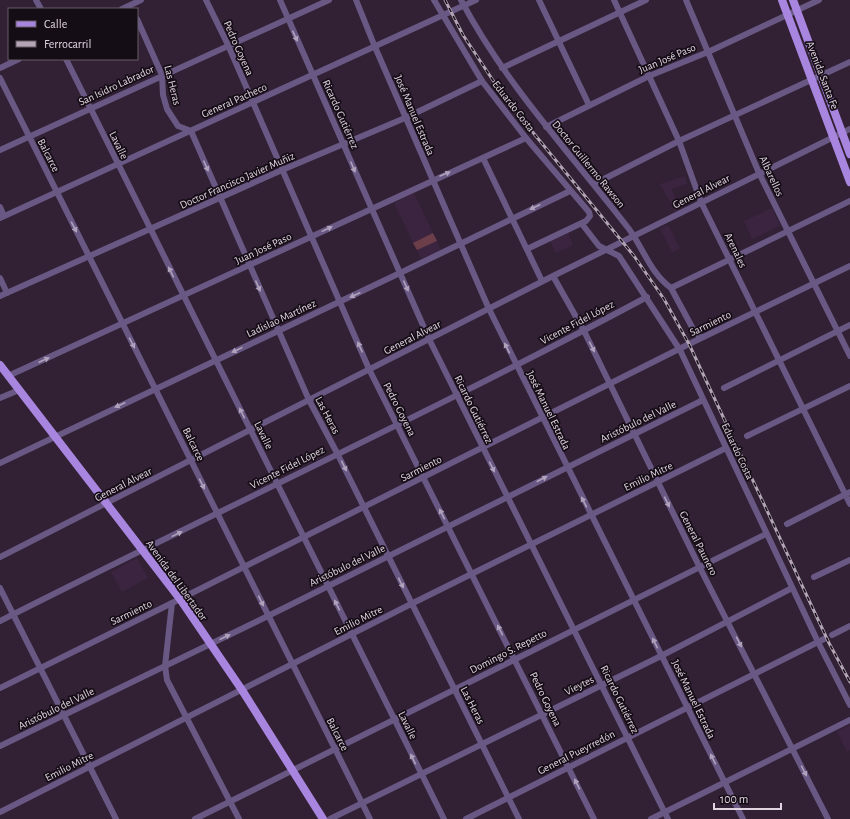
<svg xmlns="http://www.w3.org/2000/svg" width="850" height="819" viewBox="0 0 850 819" font-family="'Alegreya Sans',sans-serif">
<style>
.built{fill:#3b243f}
.green{fill:#6b3e4a}
.lines{fill:none;stroke-linecap:round;stroke-linejoin:round}
.minor{stroke:#685883;stroke-width:6}
.major{stroke:#a885de;stroke-width:8}
.rail-casing{stroke:#b3a5b5;stroke-width:3}
.rail{stroke:#150d16;stroke-width:1.5;stroke-dasharray:4.5;stroke-linecap:butt}
.oneway{fill:#b0a2bb}
.labels{text-anchor:middle;stroke-width:3.5;stroke-linejoin:round;paint-order:stroke}
.street-label{font-size:11px;fill:#e0d4e1;stroke:#150d16}
</style>
<rect width="100%" height="100%" fill="#322035"/>
<g class="built">
<polygon points="685,176 687,184 671,189 681,208 675,211 660,184"/>
<polygon points="414,193 441,250 421,259 394,203"/>
<polygon points="772,208 780,226 752,239 744,221"/>
<polygon points="668,225 680,248 672,252 660,229"/>
<polygon points="568,233 573,245 556,253 550,241"/>
<polygon points="137,558 148,578 122,592 111,572"/>
<polygon points="850,725 850,750 847,752 837,731"/>
</g>
<polygon class="green" points="433,233 437,241 417,250 413,243"/>
<g class="lines">
<g class="minor">
<polyline points="36,0 41,9"/>
<polyline points="206,0 228,45 369,369 594,819"/>
<polyline points="280,0 429,339 668,819"/>
<polyline points="356,0 375,47 489,309 743,819"/>
<polyline points="434,0 482,81 526,138 589,212 590,216 586,221 527,249"/>
<path d="M 461,0 C 506,85 571,154 629,229 C 643,248 651,274 671,288 L 692,327 L 699,336 L 703,337"/>
<polyline points="539,0 589,105"/>
<polyline points="614,0 679,141 701,202 850,504"/>
<polyline points="686,0 759,173 850,356"/>
<polyline points="122,9 141,0"/>
<polyline points="137,19 162,75 163,95 167,109 178,126 191,131 309,400 337,453 519,819"/>
<polyline points="66,59 444,819"/>
<polyline points="0,68 19,59"/>
<polyline points="502,68 646,0"/>
<polyline points="0,78 370,819"/>
<polyline points="546,127 649,76 708,52 819,0"/>
<polyline points="0,150 329,0"/>
<polyline points="483,158 542,281"/>
<polyline points="594,184 679,141 850,62"/>
<polyline points="0,207 4,216"/>
<polyline points="0,218 476,0"/>
<polyline points="582,224 599,246 619,256 680,350 818,642 850,705"/>
<polyline points="553,276 584,331 700,568 828,819"/>
<polyline points="0,278 7,293"/>
<polyline points="671,288 850,201"/>
<polyline points="0,296 282,170 405,118 482,81"/>
<polyline points="8,376 526,138"/>
<polyline points="724,388 850,325"/>
<polyline points="0,398 19,390"/>
<polyline points="747,436 850,386"/>
<polyline points="0,463 400,273 570,191"/>
<polyline points="787,524 850,492"/>
<polyline points="0,557 553,276 850,129"/>
<polyline points="814,577 850,560"/>
<polyline points="0,588 116,819"/>
<polyline points="172,603 165,666 167,680 239,819"/>
<path d="M 0,621 C 215,512 434,411 647,297"/>
<polyline points="832,635 850,626"/>
<polyline points="0,688 172,603 689,344 850,266"/>
<polyline points="0,746 268,616 703,400"/>
<polyline points="0,812 411,604 726,448"/>
<polyline points="195,819 766,534"/>
<polyline points="330,819 661,656 792,588"/>
<polyline points="466,819 824,639"/>
<polyline points="651,819 850,720"/>
</g>
<g class="major">
<polyline points="782,0 850,182"/>
<polyline points="793,0 850,154"/>
<polyline points="0,365 180,599 242,690 323,819"/>
</g>
<defs>
<polyline id="rail" points="445,0 463,35 504,97 634,256 664,299 689,344 829,643 850,682"/>
</defs>
<use href="#rail" class="rail-casing"/>
<use href="#rail" class="rail"/>
</g>
<defs><path id="oneway-solid" d="M-6-.8H1V-3.2L6.5 0L1 3.2V.8H-6Z"/></defs>
<g class="oneway">
<use href="#oneway-solid" transform="translate(295 36) rotate(65)"/>
<use href="#oneway-solid" transform="translate(206 166) rotate(66)"/>
<use href="#oneway-solid" transform="translate(353 167) rotate(67)"/>
<use href="#oneway-solid" transform="translate(445 174) rotate(-23)"/>
<use href="#oneway-solid" transform="translate(535 207) rotate(155)"/>
<use href="#oneway-solid" transform="translate(74 227) rotate(62)"/>
<use href="#oneway-solid" transform="translate(327 229) rotate(-26)"/>
<use href="#oneway-solid" transform="translate(171 272) rotate(-116)"/>
<use href="#oneway-solid" transform="translate(258 286) rotate(66)"/>
<use href="#oneway-solid" transform="translate(406 286) rotate(66)"/>
<use href="#oneway-solid" transform="translate(355 295) rotate(155)"/>
<use href="#oneway-solid" transform="translate(132 343) rotate(63)"/>
<use href="#oneway-solid" transform="translate(360 347) rotate(-114)"/>
<use href="#oneway-solid" transform="translate(592 347) rotate(63)"/>
<use href="#oneway-solid" transform="translate(507 348) rotate(-116)"/>
<use href="#oneway-solid" transform="translate(237 350) rotate(154)"/>
<use href="#oneway-solid" transform="translate(44 360) rotate(-24)"/>
<use href="#oneway-solid" transform="translate(120 405) rotate(155)"/>
<use href="#oneway-solid" transform="translate(242 413) rotate(-116)"/>
<use href="#oneway-solid" transform="translate(344 466) rotate(64)"/>
<use href="#oneway-solid" transform="translate(492 467) rotate(63)"/>
<use href="#oneway-solid" transform="translate(542 479) rotate(-27)"/>
<use href="#oneway-solid" transform="translate(202 484) rotate(64)"/>
<use href="#oneway-solid" transform="translate(584 502) rotate(-117)"/>
<use href="#oneway-solid" transform="translate(667 502) rotate(64)"/>
<use href="#oneway-solid" transform="translate(442 514) rotate(-116)"/>
<use href="#oneway-solid" transform="translate(177 534) rotate(-26)"/>
<use href="#oneway-solid" transform="translate(401 583) rotate(64)"/>
<use href="#oneway-solid" transform="translate(261 601) rotate(64)"/>
<use href="#oneway-solid" transform="translate(337 605) rotate(-116)"/>
<use href="#oneway-solid" transform="translate(500 630) rotate(-117)"/>
<use href="#oneway-solid" transform="translate(225 637) rotate(-26)"/>
<use href="#oneway-solid" transform="translate(739 642) rotate(62)"/>
<use href="#oneway-solid" transform="translate(655 643) rotate(-116)"/>
<use href="#oneway-solid" transform="translate(413 759) rotate(-116)"/>
<use href="#oneway-solid" transform="translate(713 759) rotate(-117)"/>
<use href="#oneway-solid" transform="translate(804 771) rotate(63)"/>
<use href="#oneway-solid" transform="translate(577 784) rotate(-116)"/>
</g>
<g class="labels">
<g class="street-label">
<text transform="translate(239 48) rotate(66)" y="4">Pedro Goyena</text>
<text transform="translate(667 58) rotate(-23)" y="4">Juan José Paso</text>
<text transform="translate(823 75) rotate(69)" y="4">Avenida Santa Fe</text>
<text transform="translate(116 85) rotate(-25)" y="4">San Isidro Labrador</text>
<text transform="translate(173 85) rotate(76)" y="4">Las Heras</text>
<text transform="translate(234 100) rotate(-24)" y="4">General Pacheco</text>
<text transform="translate(514 106) rotate(52)" y="4">Eduardo Costa</text>
<text transform="translate(341 114) rotate(66)" y="4">Ricardo Gutiérrez</text>
<text transform="translate(415 115) rotate(67)" y="4">José Manuel Estrada</text>
<text transform="translate(119 145) rotate(64)" y="4">Lavalle</text>
<text transform="translate(49 155) rotate(63)" y="4">Balcarce</text>
<text transform="translate(589 164) rotate(51)" y="4">Doctor Guillermo Rawson</text>
<text transform="translate(772 176) rotate(65)" y="4">Albarellos</text>
<text transform="translate(237 180) rotate(-24)" y="4">Doctor Francisco Javier Muñiz</text>
<text transform="translate(701 191) rotate(-27)" y="4">General Alvear</text>
<text transform="translate(263 248) rotate(-25)" y="4">Juan José Paso</text>
<text transform="translate(736 250) rotate(64)" y="4">Arenales</text>
<text transform="translate(281 318) rotate(-25)" y="4">Ladislao Martínez</text>
<text transform="translate(577 322) rotate(-28)" y="4">Vicente Fidel López</text>
<text transform="translate(710 323) rotate(-26)" y="4">Sarmiento</text>
<text transform="translate(412 337) rotate(-27)" y="4">General Alvear</text>
<text transform="translate(400 409) rotate(63)" y="4">Pedro Goyena</text>
<text transform="translate(474 409) rotate(64)" y="4">Ricardo Gutiérrez</text>
<text transform="translate(549 410) rotate(64)" y="4">José Manuel Estrada</text>
<text transform="translate(328 415) rotate(62)" y="4">Las Heras</text>
<text transform="translate(638 421) rotate(-26)" y="4">Aristóbulo del Valle</text>
<text transform="translate(264 435) rotate(64)" y="4">Lavalle</text>
<text transform="translate(194 444) rotate(64)" y="4">Balcarce</text>
<text transform="translate(738 451) rotate(65)" y="4">Eduardo Costa</text>
<text transform="translate(287 467) rotate(-27)" y="4">Vicente Fidel López</text>
<text transform="translate(421 468) rotate(-27)" y="4">Sarmiento</text>
<text transform="translate(648 476) rotate(-26)" y="4">Emilio Mitre</text>
<text transform="translate(123 484) rotate(-27)" y="4">General Alvear</text>
<text transform="translate(699 543) rotate(63)" y="4">General Paunero</text>
<text transform="translate(347 565) rotate(-26)" y="4">Aristóbulo del Valle</text>
<text transform="translate(177 580) rotate(54)" y="4">Avenida del Libertador</text>
<text transform="translate(131 612) rotate(-26)" y="4">Sarmiento</text>
<text transform="translate(358 620) rotate(-27)" y="4">Emilio Mitre</text>
<text transform="translate(508 651) rotate(-27)" y="4">Domingo S. Repetto</text>
<text transform="translate(579 685) rotate(-26)" y="4">Vieytes</text>
<text transform="translate(546 699) rotate(64)" y="4">Pedro Goyena</text>
<text transform="translate(620 699) rotate(64)" y="4">Ricardo Gutiérrez</text>
<text transform="translate(694 699) rotate(64)" y="4">José Manuel Estrada</text>
<text transform="translate(473 705) rotate(63)" y="4">Las Heras</text>
<text transform="translate(56 708) rotate(-26)" y="4">Aristóbulo del Valle</text>
<text transform="translate(408 725) rotate(64)" y="4">Lavalle</text>
<text transform="translate(338 734) rotate(63)" y="4">Balcarce</text>
<text transform="translate(576 752) rotate(-27)" y="4">General Pueyrredón</text>
<text transform="translate(69 766) rotate(-27)" y="4">Emilio Mitre</text>
</g>
</g>
<rect x="8" y="8" width="130" height="52" fill="#150d16" stroke="#665d67"/>
<rect x="16" y="21" width="20" height="6" fill="#a885de" stroke="#665d67"/>
<text x="44" y="28" font-size="12" fill="#e0d4e1">Calle</text>
<rect x="16" y="41" width="20" height="6" fill="#b3a5b5" stroke="#665d67"/>
<text x="44" y="48" font-size="12" fill="#e0d4e1">Ferrocarril</text>
<path d="M714 803v6h67v-6" fill="none" stroke="#e0d4e1" stroke-width="2"/>
<text x="720" y="803" font-size="12" fill="#e0d4e1" stroke="#150d16" stroke-width="3" paint-order="stroke">100 m</text>
</svg>
